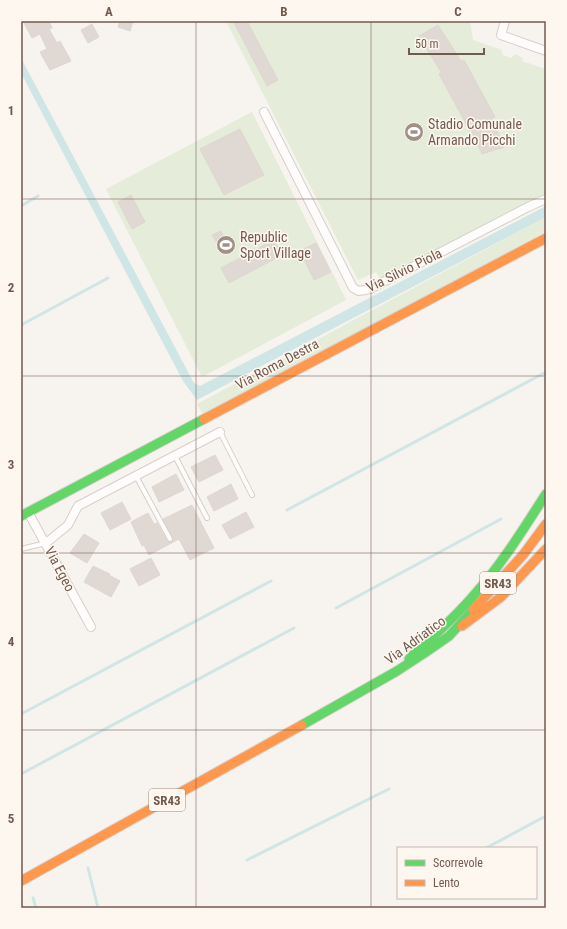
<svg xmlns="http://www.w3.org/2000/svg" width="567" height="929" viewBox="0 0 567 929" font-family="'Roboto Condensed',sans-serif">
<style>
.green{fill:#e5ecda}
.water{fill:#d0e6e6}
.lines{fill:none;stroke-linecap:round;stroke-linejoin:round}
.stream{stroke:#d0e6e6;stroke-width:3}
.building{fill:#e0d9d3;stroke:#dfd6d1}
.lane-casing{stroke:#d6d0cc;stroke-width:6}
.street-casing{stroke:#d6d0cc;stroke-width:10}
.fast-casing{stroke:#d6cfca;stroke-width:11}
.slow-casing{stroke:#d6cfca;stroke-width:11}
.lane{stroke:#fefdfc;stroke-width:4}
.street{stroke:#fefdfc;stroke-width:8}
.fast{stroke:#63d668;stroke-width:9}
.slow{stroke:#ff974d;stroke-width:9}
.grid{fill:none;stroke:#735a4f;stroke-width:1;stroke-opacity:0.55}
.labels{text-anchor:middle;stroke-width:3;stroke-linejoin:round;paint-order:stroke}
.shield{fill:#fdf7f0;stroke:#9c897f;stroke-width:1}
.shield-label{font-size:13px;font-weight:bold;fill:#735a4f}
.poi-label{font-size:14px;fill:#735a4f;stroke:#fdf7f0;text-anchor:start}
.street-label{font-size:14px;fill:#735a4f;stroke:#fdf7f0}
.neatline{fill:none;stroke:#735a4f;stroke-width:1.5}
.grid-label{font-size:13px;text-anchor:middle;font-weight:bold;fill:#735a4f}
</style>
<rect width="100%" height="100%" fill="#f7f3ee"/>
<g class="green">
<polygon points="226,21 470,21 473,40 502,50 503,55 511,58 515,54 523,58 522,61 546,69 546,196 381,280 376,272 358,280"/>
<polygon points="252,112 346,300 202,377 106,189"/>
<polygon points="546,217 546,231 533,239 204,416 197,404"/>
</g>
<polygon class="water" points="21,58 194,383 200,386 546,206 546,217 197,400 183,381 21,73"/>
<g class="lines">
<g class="stream">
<polyline points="21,206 38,196"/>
<polyline points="21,325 108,278"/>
<polyline points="287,510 546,372"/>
<polyline points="336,608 501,519"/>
<polyline points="21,714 271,581"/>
<polyline points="21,774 294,628"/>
<polyline points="486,848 546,816"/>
<polyline points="247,860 389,789"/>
<polyline points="88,868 98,908"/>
<polyline points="33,898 36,908"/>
</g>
</g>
<g class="building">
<polygon points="23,21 49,21 52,28 49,29 57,43 60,41 71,61 50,70 40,52 47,49 40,34 32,38"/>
<polygon points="120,21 133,21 130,31 118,27"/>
<polygon points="233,21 247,21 278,80 267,86"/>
<polygon points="92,24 99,37 88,43 81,30"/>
<polygon points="438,25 461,61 464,60 495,117 492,119 504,147 482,154 471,130 470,131 439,74 441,72 419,36"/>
<polygon points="240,129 264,175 224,195 200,149"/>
<polygon points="131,195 145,222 132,229 118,202"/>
<polygon points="221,231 226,242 219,246 212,235"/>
<polygon points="274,240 282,255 229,283 221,268"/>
<polygon points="316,243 331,272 314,280 300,251"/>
<polygon points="215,455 223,470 199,482 191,467"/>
<polygon points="176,474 184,490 159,502 152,487"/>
<polygon points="231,484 238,499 214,511 207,497"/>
<polygon points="122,502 131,519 110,530 101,513"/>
<polygon points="192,505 214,548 190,560 179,539 149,555 144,545 142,546 131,522 148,513 154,524 157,523 167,541 171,542 173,540 173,538 163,519"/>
<polygon points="246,512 254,527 230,539 222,525"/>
<polygon points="84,534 99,543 87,563 70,553"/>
<polygon points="151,558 160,575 139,586 130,569"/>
<polygon points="93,566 110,574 109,575 120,581 111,597 84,582"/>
</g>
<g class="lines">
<defs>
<g id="lane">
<polyline points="220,432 252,495"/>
<polyline points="175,456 207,518"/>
<polyline points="136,476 170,539"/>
<polyline points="21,549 46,543"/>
</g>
<g id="street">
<polyline points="505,21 501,35 546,51"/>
<polyline points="264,112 353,288 359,291 370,289 528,207 546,199"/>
<polyline points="28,512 91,627"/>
<polyline points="46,543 68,525 78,506 220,432"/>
</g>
<g id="fast">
<polyline points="21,516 204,419"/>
<path d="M 409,659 C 431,638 455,618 475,594 C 502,564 524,528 546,494"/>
<polyline points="302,725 397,671 426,652 449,636 473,610"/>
</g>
<g id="slow">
<polyline points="204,419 546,238"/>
<polyline points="473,610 523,555 546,524"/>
<polyline points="462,626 501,597 546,549"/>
<polyline points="21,881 302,725"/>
</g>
</defs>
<use href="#lane" class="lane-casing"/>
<use href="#street" class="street-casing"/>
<use href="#fast" class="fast-casing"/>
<use href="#slow" class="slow-casing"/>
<use href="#lane" class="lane"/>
<use href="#street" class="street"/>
<use href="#fast" class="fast"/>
<use href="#slow" class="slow"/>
</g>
<path class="grid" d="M 196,21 L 196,908M 371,21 L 371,908M 21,199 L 546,199M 21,376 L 546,376M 21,553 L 546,553M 21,730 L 546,730"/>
<defs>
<symbol id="stadium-disc" viewBox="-11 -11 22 22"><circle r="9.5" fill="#a19087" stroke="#fdf7f0"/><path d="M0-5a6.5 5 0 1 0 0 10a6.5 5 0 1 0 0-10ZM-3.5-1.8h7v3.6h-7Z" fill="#fff"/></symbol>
</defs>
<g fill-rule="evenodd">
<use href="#stadium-disc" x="403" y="121" width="22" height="22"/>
<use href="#stadium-disc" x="215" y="234" width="22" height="22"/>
</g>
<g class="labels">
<g class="shield">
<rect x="480" y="572" width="36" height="22" rx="3"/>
<rect x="149" y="789" width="36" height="22" rx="3"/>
</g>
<g class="shield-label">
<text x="498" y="588">SR43</text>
<text x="167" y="805">SR43</text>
</g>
<g class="poi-label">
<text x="428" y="129">Stadio Comunale<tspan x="428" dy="16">Armando Picchi</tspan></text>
<text x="240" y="242">Republic<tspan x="240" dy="16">Sport Village</tspan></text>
</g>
<g class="street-label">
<text transform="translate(404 270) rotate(-26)" y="5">Via Silvio Piola</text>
<text transform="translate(277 364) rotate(-28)" y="5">Via Roma Destra</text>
<text transform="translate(60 569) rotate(62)" y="5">Via Egeo</text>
<text transform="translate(415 640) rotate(-36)" y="5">Via Adriatico</text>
</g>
</g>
<rect width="567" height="929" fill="none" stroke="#fdf7f0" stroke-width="44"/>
<rect x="397" y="847" width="140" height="52" fill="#fdf7f0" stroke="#c6b8b0"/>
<rect x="405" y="860" width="20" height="6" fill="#63d668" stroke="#c6b8b0"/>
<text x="433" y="867" font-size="12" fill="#735a4f">Scorrevole</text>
<rect x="405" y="880" width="20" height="6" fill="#ff974d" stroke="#c6b8b0"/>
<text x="433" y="887" font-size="12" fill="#735a4f">Lento</text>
<path d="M409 48v6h75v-6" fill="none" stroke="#735a4f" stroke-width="2"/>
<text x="415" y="48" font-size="12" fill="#735a4f" stroke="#fdf7f0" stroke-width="3" paint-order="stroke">50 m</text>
<rect x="22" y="22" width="523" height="885" class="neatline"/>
<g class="grid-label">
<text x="109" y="16">A</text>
<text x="284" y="16">B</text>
<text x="458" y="16">C</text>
<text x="11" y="115">1</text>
<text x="11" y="292">2</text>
<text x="11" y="469">3</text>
<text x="11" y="646">4</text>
<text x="11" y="823">5</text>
</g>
</svg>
